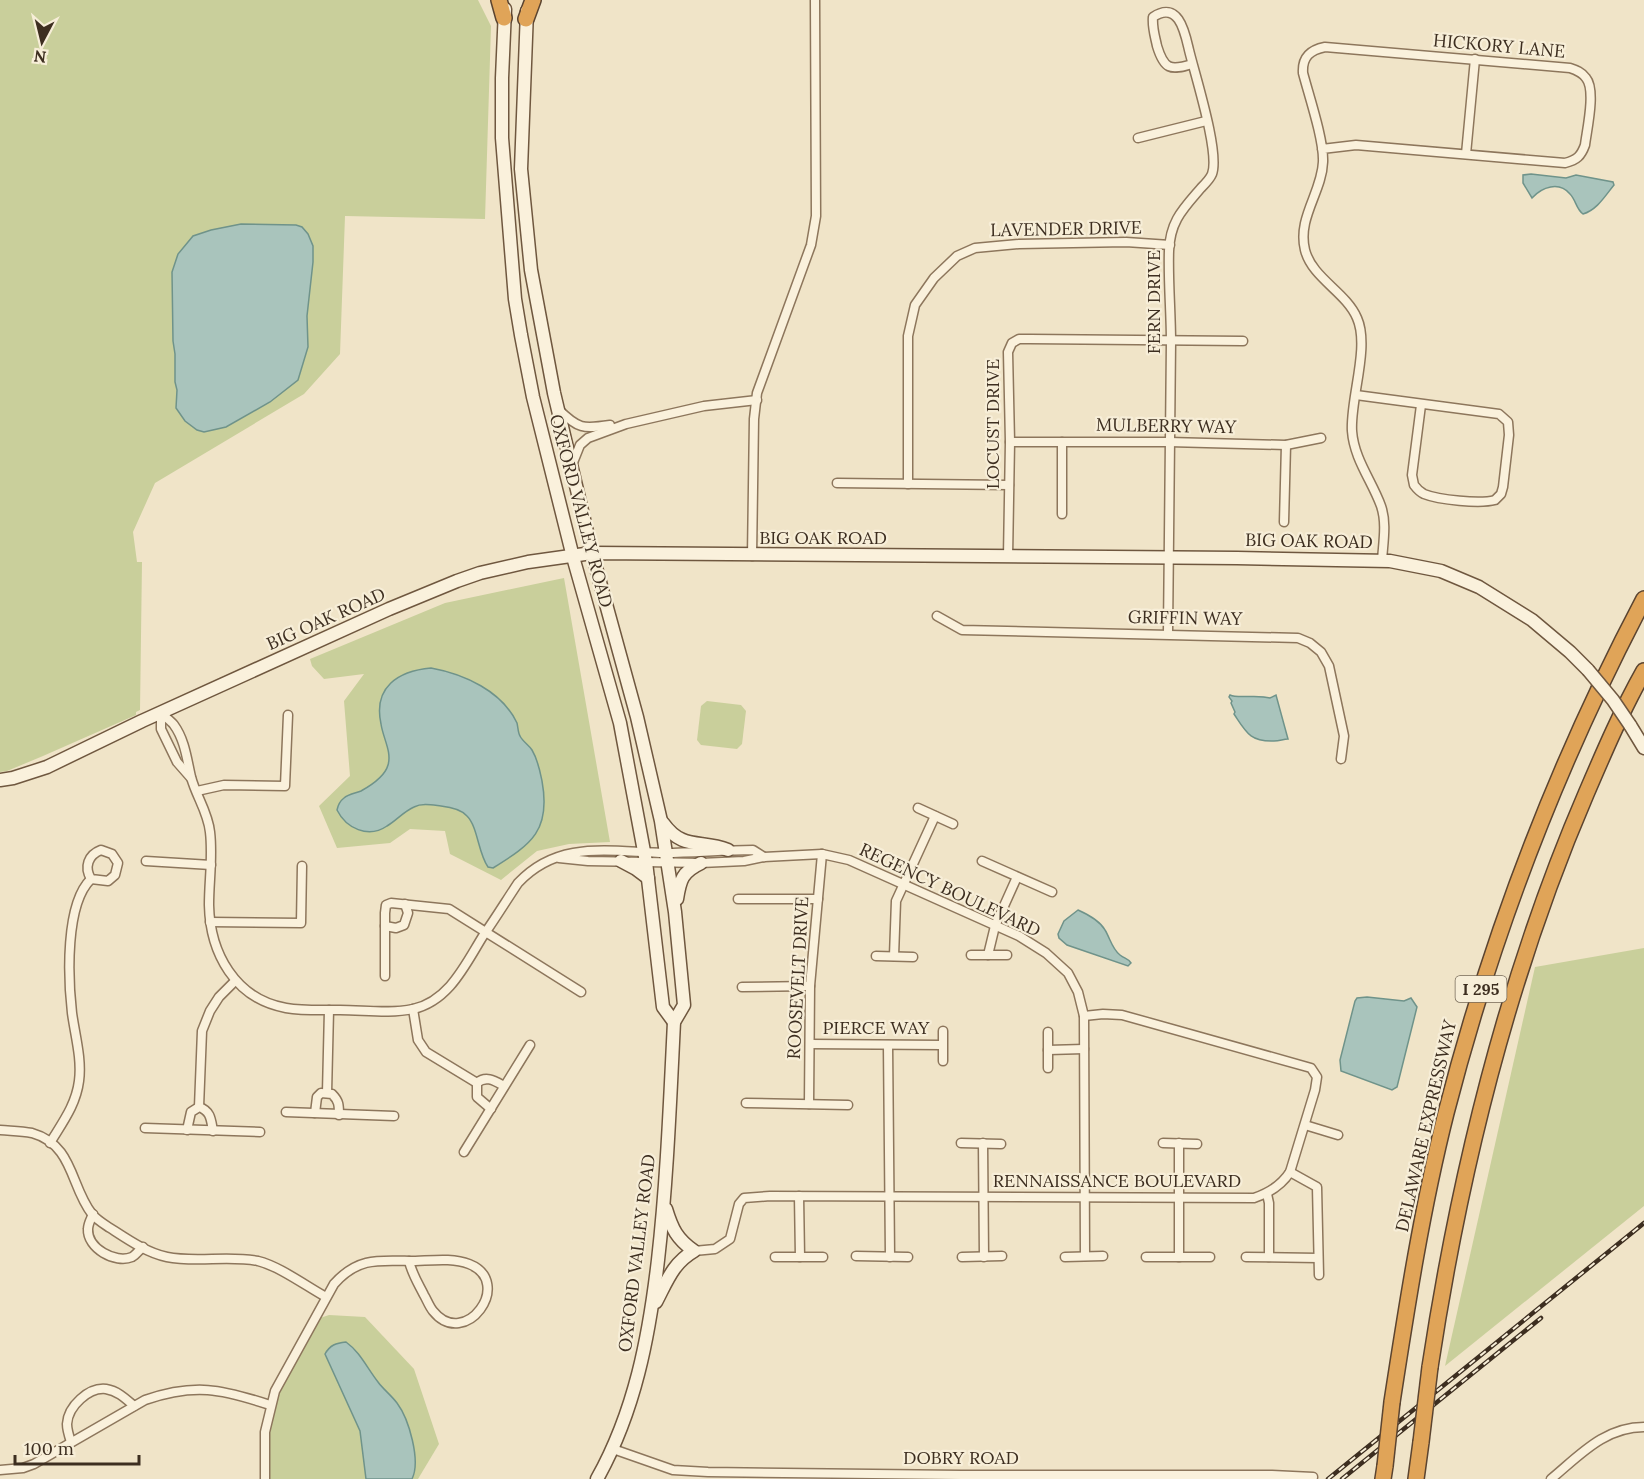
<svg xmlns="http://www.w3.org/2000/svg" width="1644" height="1479" viewBox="0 0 1644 1479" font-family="Lora,serif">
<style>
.green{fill:#c9cf9b}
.water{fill:#a9c4bc;stroke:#6f938a;stroke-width:1.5}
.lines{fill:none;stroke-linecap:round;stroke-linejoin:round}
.street-casing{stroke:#8d765c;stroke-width:11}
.secondary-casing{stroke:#6f573f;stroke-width:15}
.highway-casing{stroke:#5b4430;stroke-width:18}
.street{stroke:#faf1dc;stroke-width:8}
.secondary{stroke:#faf1dc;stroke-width:12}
.highway{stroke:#e0a458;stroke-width:15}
.rail-casing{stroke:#3d2e20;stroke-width:4.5}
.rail{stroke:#f7eed8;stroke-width:2;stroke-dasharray:7;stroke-linecap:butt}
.secondary-bridge-casing{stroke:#6f573f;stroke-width:15;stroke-linecap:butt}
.highway-bridge-casing{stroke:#5b4430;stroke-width:18;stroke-linecap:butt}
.secondary-bridge{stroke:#faf1dc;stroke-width:12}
.highway-bridge{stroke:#e0a458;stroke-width:15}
.labels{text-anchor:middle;stroke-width:4.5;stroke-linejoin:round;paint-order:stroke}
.shield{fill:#f7eed8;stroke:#756857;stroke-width:1.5}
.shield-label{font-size:16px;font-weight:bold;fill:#3d2e20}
.street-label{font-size:18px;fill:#3d2e20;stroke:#f7eed8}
</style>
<rect width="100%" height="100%" fill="#f0e4c8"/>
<g class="green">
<polygon points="0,0 478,0 491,26 485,219 345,216 340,354 304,394 155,483 133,532 137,562 142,562 140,710 136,712 136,715 43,756 7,771 0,772"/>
<polygon points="564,578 610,842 569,844 537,851 501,880 450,854 445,831 410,829 390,843 337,848 319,806 350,776 344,701 364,674 324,679 312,666 310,659 445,603"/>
<polygon points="707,701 741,705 746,711 742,744 737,749 701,745 697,740 701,706"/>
<polygon points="1644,948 1644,1206 1445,1366 1535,967"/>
<polygon points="329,1315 365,1317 414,1369 439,1444 418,1479 265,1479 270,1405 314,1320"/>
</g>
<g class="water">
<path d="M 1531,174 L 1566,178 L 1576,175 L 1613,182 L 1614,185 C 1605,196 1597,210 1583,214 C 1576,209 1576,200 1570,194 C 1559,181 1542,187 1532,198 L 1523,183 L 1523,175 Z"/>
<polygon points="241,224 296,225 302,227 308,234 313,246 313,262 307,316 308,347 298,380 270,402 226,427 204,432 197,430 185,421 176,408 177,390 175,382 175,354 173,341 172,272 178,254 193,236 211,230"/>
<path d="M 431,668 C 464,674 502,691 517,723 C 518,727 518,733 520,736 C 523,742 529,745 532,750 C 538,760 540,771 542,781 C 551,830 532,844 493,868 L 488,867 C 478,853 478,827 467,816 C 461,809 450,807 441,806 C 432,805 422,803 414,807 C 403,812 397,820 387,826 C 368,839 346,828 337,810 C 338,805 340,801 344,798 C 348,794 356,793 361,791 C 370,786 385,776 388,765 C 392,752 383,738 381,724 C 373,687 398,671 431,668 Z"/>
<path d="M 1230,695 C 1238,699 1257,694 1270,698 L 1276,695 L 1288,739 C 1283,739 1280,741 1274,741 C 1250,742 1246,732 1234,714 L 1235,712 L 1231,703 L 1232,701 L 1229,697 Z"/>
<path d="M 1078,910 C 1087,914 1100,921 1105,930 C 1110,938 1112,949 1120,955 C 1125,959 1128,958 1131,963 L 1128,966 L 1067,945 L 1059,938 L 1058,934 L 1064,921 Z"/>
<polygon points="1367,997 1404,1001 1411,998 1417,1007 1397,1087 1392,1090 1341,1071 1340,1060 1355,1001 1357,998"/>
<path d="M 346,1342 C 360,1352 367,1368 378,1382 C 383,1389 391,1395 397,1403 C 409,1419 421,1461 412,1479 L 366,1479 L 360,1431 L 325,1354 C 330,1345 336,1343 346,1342 Z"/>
</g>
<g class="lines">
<defs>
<g id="street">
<polyline points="1138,138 1206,121"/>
<path d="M 1322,149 L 1356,145 L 1565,163 C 1577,160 1581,156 1585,145 C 1587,129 1596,90 1586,78 C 1582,72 1576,70 1570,68 L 1325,47 C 1310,50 1302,57 1303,73 C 1309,96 1324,140 1323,162 C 1322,192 1297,218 1305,250 C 1312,278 1346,292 1357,318 C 1370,347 1350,399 1352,431 C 1354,459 1372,481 1381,506 C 1387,523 1383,543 1382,561"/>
<polyline points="1466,154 1475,59"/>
<path d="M 1356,395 L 1499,414 L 1508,422 L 1509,435 L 1503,487 L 1501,494 L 1495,500 C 1480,504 1439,500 1424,494 C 1420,492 1417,489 1414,485 L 1412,475 L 1421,405"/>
<path d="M 558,409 C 578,429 583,429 610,425"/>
<polyline points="1010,442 1169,442 1286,445 1321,438"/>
<polyline points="572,465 580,445 588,438 626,424 704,406 757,400"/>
<polyline points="837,483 1009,485"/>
<polyline points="908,484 908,336 915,305 934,278 957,256 975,248 1019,244 1126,242 1170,245"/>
<polyline points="1062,514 1062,442"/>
<polyline points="1284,522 1286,445"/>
<polyline points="752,556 754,419 757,393 811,245 816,216 815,0"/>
<polyline points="1008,557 1010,442 1008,352 1012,343 1019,339 1030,339 1243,341"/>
<polyline points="937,616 962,630 1298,638 1310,643 1321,652 1329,666 1344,736 1341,759"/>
<path d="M 1168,633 C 1169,536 1170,439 1171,342 C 1171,312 1168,281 1169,251 C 1170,221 1183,209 1201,188 C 1205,184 1210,179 1212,174 C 1220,153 1195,75 1189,50 C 1185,33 1179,0 1153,17 C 1152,28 1155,36 1157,46 C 1164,69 1170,71 1192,64"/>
<path d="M 161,713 C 165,717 171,721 174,725 C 185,740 187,760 191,777 C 196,796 208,812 210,832 C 213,857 209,880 209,905 C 210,953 235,999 286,1008 C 304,1011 322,1010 340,1010 C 364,1010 390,1014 413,1009 C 449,1001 465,965 483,936 C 495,919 506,901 518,883 C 559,839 611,852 665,853 C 694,853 723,850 753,850 L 764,857"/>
<polyline points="161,713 161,729 177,762 191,778"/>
<polyline points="197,791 224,785 285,786 288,715"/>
<polyline points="918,808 953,824"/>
<path d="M 101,850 L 112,854 L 118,863 L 115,875 L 108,881 L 91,879 C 84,867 88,855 101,850 Z"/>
<polyline points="559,858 588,861 701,863 744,861 764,857 822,854 849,860 1019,936 1046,953 1068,973 1078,992 1084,1016 1085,1256"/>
<polyline points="146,861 211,865"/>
<polyline points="982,861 1052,892"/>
<polyline points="738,899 818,899"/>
<polyline points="210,922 301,923 302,866"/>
<polyline points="385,926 396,928 404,925 408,913 405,904"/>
<polyline points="971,955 1007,955"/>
<polyline points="988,955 995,926 1017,877"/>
<polyline points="876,956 913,957"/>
<polyline points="894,956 896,901 935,816"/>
<polyline points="385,976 385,913 386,905 391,903 449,909 581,992"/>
<polyline points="742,987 810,986"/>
<polyline points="413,1009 418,1040 426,1052 477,1083"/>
<polyline points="943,1031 943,1061"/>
<polyline points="810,1044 942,1045"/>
<polyline points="888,1045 890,1257"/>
<polyline points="1048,1050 1084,1049"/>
<polyline points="1048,1068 1048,1032"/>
<polyline points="327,1093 329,1010"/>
<polyline points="746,1103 848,1105"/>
<polyline points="809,1104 810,986 822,854"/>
<polyline points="199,1107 202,1031 210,1011 219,997 235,981"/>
<path d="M 491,1109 L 477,1097 L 477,1083 C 486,1075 495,1081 504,1086"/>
<polyline points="286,1112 394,1116"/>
<path d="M 315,1113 L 317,1097 L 321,1093 L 332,1094 C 339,1101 339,1105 339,1115"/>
<polyline points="1305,1125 1338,1135"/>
<polyline points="145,1128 260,1132"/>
<path d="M 0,1130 C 11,1131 21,1131 32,1133 C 74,1145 70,1186 92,1214 C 97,1220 104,1224 110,1228 C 127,1239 147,1253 167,1257 C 196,1263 228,1255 258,1261 C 279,1266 306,1286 326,1297"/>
<path d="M 187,1130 L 191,1112 L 199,1107 C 211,1111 211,1120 213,1131"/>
<path d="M 50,1143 C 62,1123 76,1105 79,1081 C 82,1059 75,1035 72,1013 C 68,978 65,904 91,879"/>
<polyline points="961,1143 1001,1144"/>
<polyline points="983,1143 984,1257"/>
<polyline points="1163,1143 1197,1144"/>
<polyline points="1179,1143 1179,1257"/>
<polyline points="464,1152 530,1045"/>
<polyline points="1290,1172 1317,1187 1319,1275"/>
<polyline points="1267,1194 1269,1203 1269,1257"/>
<polyline points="799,1196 800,1257"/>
<path d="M 93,1214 C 91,1219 88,1224 88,1229 C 87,1248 115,1264 132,1257 C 136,1255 139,1250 143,1247"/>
<path d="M 694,1251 L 715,1249 L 730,1239 L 739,1204 L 744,1198 L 770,1196 L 1254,1198 C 1269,1193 1281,1186 1290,1172 L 1315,1090 L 1317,1077 L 1311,1068 L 1122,1015 L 1103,1014 L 1084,1016"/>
<polyline points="856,1256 908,1257"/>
<polyline points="775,1257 823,1257"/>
<polyline points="962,1257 1002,1256"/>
<polyline points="1065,1257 1103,1256"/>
<polyline points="1146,1257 1210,1257"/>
<polyline points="1246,1257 1318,1258"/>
<path d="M 409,1261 C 428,1261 452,1257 469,1264 C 515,1282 465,1351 433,1311 C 429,1306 427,1300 424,1295 C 418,1283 412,1274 409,1261 Z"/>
<path d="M 71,1442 C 69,1436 67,1430 67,1424 C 68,1406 89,1387 106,1389 C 118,1391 126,1399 134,1406"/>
<polyline points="613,1449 673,1470 708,1472 961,1475 1272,1475 1313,1477"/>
<path d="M 0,1470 L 23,1468 L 34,1464 L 145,1400 C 195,1383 221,1389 270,1405"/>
<path d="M 265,1479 L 265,1432 L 275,1391 L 334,1284 C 357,1258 377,1260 409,1261"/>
<path d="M 1551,1479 C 1579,1456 1604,1427 1644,1427"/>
</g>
<g id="secondary">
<polyline points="505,9 502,78 502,138 515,299 521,335 533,397 573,557 620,723 646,862 663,1007 674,1022"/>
<path d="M 527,11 L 521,169 L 531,270 L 554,393 L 592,553 L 637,717 L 661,821 L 675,912 L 684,1005 L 674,1022 C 670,1102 667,1181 658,1260 C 649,1337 635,1411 597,1479"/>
<polyline points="1630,725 1644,748"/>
<polyline points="0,780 13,778 47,767 142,721 389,609 457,581 480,573 528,562 592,553 1237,558 1390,561 1441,571 1479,587 1532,620 1570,652 1588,670"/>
<path d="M 663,823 C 683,851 701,839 728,850"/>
<polyline points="621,861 636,869 648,878"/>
<path d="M 677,899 C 680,880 682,872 701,863"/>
<path d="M 656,1302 C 667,1281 673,1263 694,1251 C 677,1239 672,1229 666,1209"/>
</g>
<g id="highway">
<polyline points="499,0 504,18"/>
<polyline points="526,19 533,0"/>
<path d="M 1430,1367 C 1460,1170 1507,977 1586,794 C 1604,752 1622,710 1644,671"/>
<path d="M 1392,1402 C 1407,1305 1422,1208 1446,1113 C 1492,934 1558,762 1644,599"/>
<polyline points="1383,1479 1385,1466"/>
<polyline points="1416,1479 1421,1442"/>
</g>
</defs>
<use href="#street" class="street-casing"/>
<use href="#secondary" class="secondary-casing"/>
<use href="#highway" class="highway-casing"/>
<use href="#street" class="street"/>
<use href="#secondary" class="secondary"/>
<use href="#highway" class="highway"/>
<defs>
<g id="rail">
<polyline points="1328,1479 1644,1223"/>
<polyline points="1342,1479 1541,1318"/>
</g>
</defs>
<use href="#rail" class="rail-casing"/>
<use href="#rail" class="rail"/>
<defs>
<polyline id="secondary-bridge" points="1588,670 1613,700 1630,725"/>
<g id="highway-bridge">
<polyline points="1421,1442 1430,1367"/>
<polyline points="1385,1466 1392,1402"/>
</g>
</defs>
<use href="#secondary-bridge" class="secondary-bridge-casing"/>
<use href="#highway-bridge" class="highway-bridge-casing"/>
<use href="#secondary-bridge" class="secondary-bridge"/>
<use href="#highway-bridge" class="highway-bridge"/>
</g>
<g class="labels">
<rect class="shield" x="1455.5" y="976" width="51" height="26" rx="4.5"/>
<g class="shield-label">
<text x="1481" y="995">I 295</text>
</g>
<g class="street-label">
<text transform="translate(1499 46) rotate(5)" y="6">HICKORY LANE</text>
<text transform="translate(1066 229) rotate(-1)" y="6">LAVENDER DRIVE</text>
<text transform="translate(1154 302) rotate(-90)" y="6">FERN DRIVE</text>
<text transform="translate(993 424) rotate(-90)" y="6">LOCUST DRIVE</text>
<text transform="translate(1166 426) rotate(1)" y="6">MULBERRY WAY</text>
<text transform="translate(581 511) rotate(75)" y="6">OXFORD VALLEY ROAD</text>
<text x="823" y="544">BIG OAK ROAD</text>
<text transform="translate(1309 541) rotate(1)" y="6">BIG OAK ROAD</text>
<text transform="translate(1185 618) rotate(1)" y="6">GRIFFIN WAY</text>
<text transform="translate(326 619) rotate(-24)" y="6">BIG OAK ROAD</text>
<text transform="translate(950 890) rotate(25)" y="6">REGENCY BOULEVARD</text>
<text transform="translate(798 978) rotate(-87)" y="6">ROOSEVELT DRIVE</text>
<text x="876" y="1034">PIERCE WAY</text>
<text transform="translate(1426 1126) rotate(-77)" y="6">DELAWARE EXPRESSWAY</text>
<text x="1117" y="1187">RENNAISSANCE BOULEVARD</text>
<text transform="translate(637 1253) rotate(-83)" y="6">OXFORD VALLEY ROAD</text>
<text x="961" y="1464">DOBRY ROAD</text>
</g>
</g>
<g transform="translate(42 42) rotate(187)" stroke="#f7eed8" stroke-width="4.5" paint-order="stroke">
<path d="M0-4.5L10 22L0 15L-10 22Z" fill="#3d2e20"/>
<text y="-9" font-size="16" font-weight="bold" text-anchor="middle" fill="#3d2e20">N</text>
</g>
<path d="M15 1455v9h124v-9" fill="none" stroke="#3d2e20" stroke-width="3"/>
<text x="24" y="1455" font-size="18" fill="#3d2e20" stroke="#f7eed8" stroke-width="4.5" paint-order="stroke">100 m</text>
</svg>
